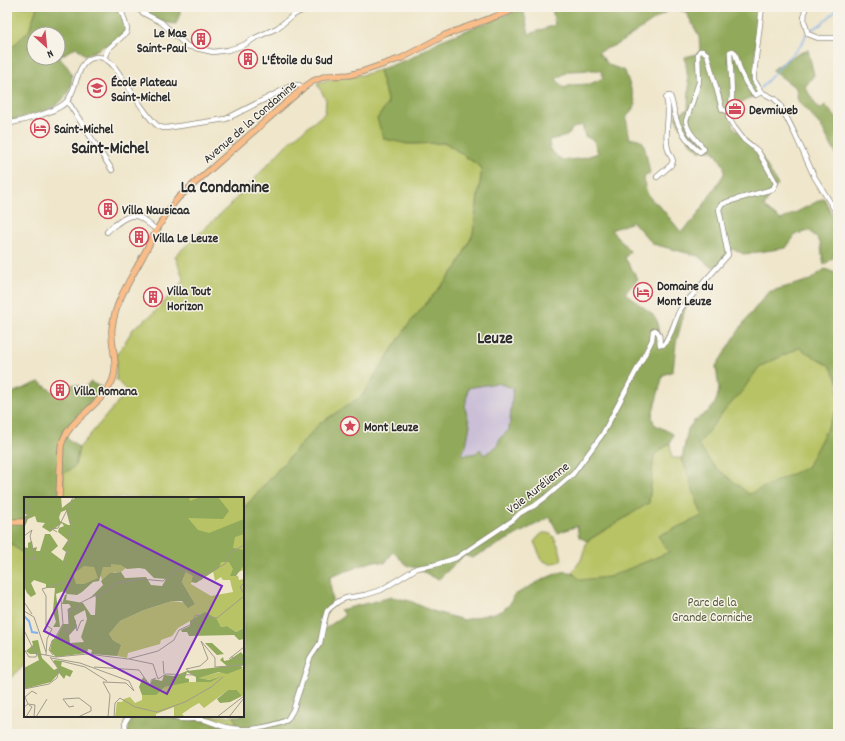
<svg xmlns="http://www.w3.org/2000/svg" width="845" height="741" viewBox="0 0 845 741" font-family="Dekko,sans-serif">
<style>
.industrial{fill:#cabfd7}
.green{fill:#b7c365;stroke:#717748}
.forest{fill:#91a95a;stroke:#5e6a42;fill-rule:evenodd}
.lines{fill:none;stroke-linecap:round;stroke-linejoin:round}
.stream{stroke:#80b1ec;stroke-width:1.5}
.minor-casing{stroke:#8d887b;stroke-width:6}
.major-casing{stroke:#8d887b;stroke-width:7}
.minor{stroke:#fff;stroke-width:4.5}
.major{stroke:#f8bd89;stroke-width:5.5}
.labels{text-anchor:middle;stroke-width:3;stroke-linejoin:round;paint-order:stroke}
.poi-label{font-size:13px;font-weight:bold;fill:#2b2b2b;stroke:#f7f3e8;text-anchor:start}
.street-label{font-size:13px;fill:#2b2b2b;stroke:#f7f3e8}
.park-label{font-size:13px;fill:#55593c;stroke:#f7f3e8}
.district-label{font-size:17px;font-weight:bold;fill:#2b2b2b;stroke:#f7f3e8}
.inset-river{fill:none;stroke:#80b1ec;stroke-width:2}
.inset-road{fill:none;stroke:#a19b8b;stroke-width:1}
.view{fill:#7b2cbf;fill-opacity:0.15;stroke:#7b2cbf;stroke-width:2}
.inset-edge{fill:none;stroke:#2b2b2b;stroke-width:2}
</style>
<rect width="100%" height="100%" fill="#f7f3e8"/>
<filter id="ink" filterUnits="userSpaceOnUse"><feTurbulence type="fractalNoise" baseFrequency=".025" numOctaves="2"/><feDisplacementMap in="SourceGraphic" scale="8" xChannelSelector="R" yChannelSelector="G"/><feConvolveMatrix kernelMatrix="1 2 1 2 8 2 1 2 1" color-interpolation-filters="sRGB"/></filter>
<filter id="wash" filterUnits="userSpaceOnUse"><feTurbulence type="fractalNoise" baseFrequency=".012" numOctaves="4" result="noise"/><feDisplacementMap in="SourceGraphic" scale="16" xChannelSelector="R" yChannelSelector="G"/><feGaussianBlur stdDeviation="0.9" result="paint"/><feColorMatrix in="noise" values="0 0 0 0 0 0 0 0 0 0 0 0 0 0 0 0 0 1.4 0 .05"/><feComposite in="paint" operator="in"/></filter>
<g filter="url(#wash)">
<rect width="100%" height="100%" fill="#efe6cb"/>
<polygon class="industrial" points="497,383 513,388 509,430 500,438 497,446 484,455 476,453 465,455 462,453 466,446 470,425 465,408 468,388"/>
<g class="green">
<polygon points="7,7 37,7 29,31 7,52"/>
<polygon points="379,70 388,103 377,119 408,144 446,143 482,168 473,234 457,267 408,325 362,396 319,424 243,509 243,498 63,498 63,474 75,466 79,448 127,391 116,380 116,354 119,352 133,329 154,313 184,280 175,256 229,206 288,143 325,113 326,100 317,83 328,80 362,75"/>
<polygon points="838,292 838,734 135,734 142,716 243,716 538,597 575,575 572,572 581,560 587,541 628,516 649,499 654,455 670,443 672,458 682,458 683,462 723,404 736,350"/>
<path d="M 543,533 C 547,533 550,533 553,536 C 557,541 563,556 561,561 L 550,564 L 542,560 L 534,542 L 539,536 Z"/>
<polygon points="7,541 21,552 25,549 25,663 7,682"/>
</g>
<g class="forest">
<path d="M 37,7 L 124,7 L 123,9 L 127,29 L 126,33 L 114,43 L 104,46 L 86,56 L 76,47 L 59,57 C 62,62 68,66 70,71 C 72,75 72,80 71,84 C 66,110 34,113 13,120 L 7,138 L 7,52 L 29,31 ZM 34,34 L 58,34 L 58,58 L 34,58 Z"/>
<polygon points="135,7 180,7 180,13 176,24 161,22"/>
<path d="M 552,7 L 758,7 L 754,79 L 758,89 L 758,94 L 731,108 L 729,112 L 734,127 L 758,151 L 778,185 L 773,189 L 764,207 L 781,220 L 824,198 L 833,217 L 836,238 L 834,257 L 824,265 L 820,242 L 810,231 L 796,234 L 786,248 L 744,254 L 732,249 L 720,265 L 711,267 L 698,256 L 653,244 L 633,222 L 611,230 L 630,251 L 625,258 L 638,279 L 625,293 L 650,312 L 657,320 L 660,344 L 663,345 L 677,316 L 687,302 L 676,343 L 673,371 L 663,375 L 652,416 L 654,424 L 673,434 L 670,443 L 654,455 L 649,503 L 587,541 L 579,537 L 577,526 L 558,533 L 550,517 L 472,558 L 464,555 L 439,579 L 433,577 L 417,568 L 408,566 L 393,552 L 385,563 L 374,561 L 330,577 L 332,601 L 325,618 L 323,630 L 345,615 L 340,610 L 392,597 L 410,601 L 432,611 L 464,620 L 502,611 L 510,604 L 513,596 C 524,590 559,568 570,572 C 574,573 577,577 580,580 L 609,577 L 669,552 L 658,536 L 702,516 L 682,458 L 688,429 L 694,421 L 709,411 L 714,405 L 717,398 L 719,389 L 716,366 L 745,321 L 768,292 L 810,280 L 825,269 L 838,274 L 838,382 L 830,366 L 799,348 L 759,367 L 743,390 L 720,416 L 698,445 L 714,466 L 749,494 L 807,467 L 838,407 L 838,734 L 126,734 L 126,719 L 129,716 L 182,716 L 183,720 L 199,719 L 238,729 L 234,716 L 243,716 L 243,509 L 319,424 L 362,396 L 408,325 L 457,267 L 473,234 L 482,168 L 446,143 L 408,144 L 384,139 L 377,119 L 388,103 L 379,70 L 413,57 L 439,41 L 523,8 L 529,34 L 555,25 ZM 672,8 L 686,12 L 699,36 L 700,51 L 697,54 L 685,57 L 689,88 L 688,109 L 675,117 L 687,139 L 700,152 L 704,149 L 714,151 L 724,166 L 724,174 L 694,220 L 681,232 L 658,204 C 648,200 642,185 645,175 L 650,173 L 644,144 C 641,139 635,137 630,139 L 626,118 L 636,104 L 625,71 L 609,65 L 598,52 L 618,44 ZM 596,70 L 601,71 L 603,78 L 590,84 L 571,85 L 564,88 L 556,79 L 569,71 ZM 582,125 L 585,136 L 594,141 L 598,153 L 580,159 L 561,160 L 550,149 L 549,140 L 567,136 L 573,128 ZM 497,383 L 513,388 L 509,430 L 500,438 L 497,446 L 484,455 L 480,449 L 476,453 L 465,455 L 462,453 L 466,446 L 470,425 L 465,408 L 468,388 Z"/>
<polygon points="808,50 814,75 805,87 819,110 825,105 838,120 838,158 821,126 798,101 796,88 772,70 795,55"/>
<polygon points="39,382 62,398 72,384 85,388 90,382 103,388 62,433 79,448 75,466 63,474 63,498 25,498 25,549 21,552 7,541 7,399 14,392"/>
</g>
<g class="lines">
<g class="stream">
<polyline points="810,30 820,25 838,9"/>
<path d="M 761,88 C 769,79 777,70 785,61 C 794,51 802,49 806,34"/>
</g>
</g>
</g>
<g filter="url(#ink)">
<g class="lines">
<defs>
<g id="minor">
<polyline points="135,7 145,14 161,22 187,46 213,52 228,50 244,45 255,38 277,28 295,14 303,10 315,7"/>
<polyline points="805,7 804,21 808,34 818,38 838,38"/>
<polyline points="104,58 108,49 126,33 127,29 122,12 118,7"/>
<polyline points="761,92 775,99 780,105 794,132 814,176 836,212 838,219"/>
<polyline points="67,102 70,105 112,170"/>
<path d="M 7,124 C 21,121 58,112 67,101 C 78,89 75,60 96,57 C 110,56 117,71 124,81 C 131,90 151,124 160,127 C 162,128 164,128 166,128 L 226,119 L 293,85 L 299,85 L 303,88"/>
<path d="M 657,177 L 671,165 L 673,161 C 672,157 669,153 668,149 C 663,132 672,114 666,98 L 668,96 L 670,96 C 673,102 673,109 675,115 C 678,127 689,145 700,152 L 704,149 C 697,139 688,134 686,121 L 699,82 L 698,54 L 700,51 L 703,51 L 707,54 L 722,109 L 729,112"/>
<path d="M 107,232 C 110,228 115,225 119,222 C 137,208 142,220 157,230"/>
<path d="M 168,716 C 180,721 186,718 198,719 C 208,719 216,725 225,727 C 242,732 271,728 287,720 L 293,710 L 310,658 L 320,643 L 325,618 L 327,611 L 331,607 L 339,601 L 346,598 L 365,595 L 381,590 L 417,568 L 434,565 L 456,558 L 513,520 L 520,513 L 534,506 L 546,497 L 573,474 L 602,435 L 642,360 L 652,340 L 653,331 L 655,330 C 661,333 659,339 660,345 L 663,345 C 673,335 674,320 681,308 L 728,255 L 719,209 L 721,205 L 727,202 L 773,189 L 776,183 L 758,151 L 744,140 L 734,127 L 728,117 L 731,108 L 732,94 L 730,52 L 733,51 L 735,53 L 740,70 L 746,83 L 752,92 L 756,95 L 761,92 L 754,80 L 754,74 L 762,7"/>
<polyline points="126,734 125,722 129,716"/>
</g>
<g id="major">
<path d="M 59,498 L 61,446 C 67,419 103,406 113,379 C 119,364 110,343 112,328 C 115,302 130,280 142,258 C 153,237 163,216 178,198 L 303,88 L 313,81 L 326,76 L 349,75 L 361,72 L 402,58 L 445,35 L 521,7"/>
<polyline points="7,522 25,522"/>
</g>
</defs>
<use href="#minor" class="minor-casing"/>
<use href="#major" class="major-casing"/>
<use href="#minor" class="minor"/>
<use href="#major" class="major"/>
</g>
</g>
<defs>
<symbol id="building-ring" viewBox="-11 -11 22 22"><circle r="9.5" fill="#f7f3e8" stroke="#d1495b" stroke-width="1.5"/><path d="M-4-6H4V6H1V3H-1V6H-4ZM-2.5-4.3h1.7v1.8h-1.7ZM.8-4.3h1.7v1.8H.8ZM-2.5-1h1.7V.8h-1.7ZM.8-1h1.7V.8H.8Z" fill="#d1495b"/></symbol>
<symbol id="school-ring" viewBox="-11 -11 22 22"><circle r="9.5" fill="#f7f3e8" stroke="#d1495b" stroke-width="1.5"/><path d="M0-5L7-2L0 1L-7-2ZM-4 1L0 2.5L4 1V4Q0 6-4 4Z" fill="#d1495b"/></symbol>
<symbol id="office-ring" viewBox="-11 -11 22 22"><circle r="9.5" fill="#f7f3e8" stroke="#d1495b" stroke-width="1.5"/><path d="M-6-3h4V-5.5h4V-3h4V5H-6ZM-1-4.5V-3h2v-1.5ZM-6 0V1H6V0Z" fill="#d1495b"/></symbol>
<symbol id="hotel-ring" viewBox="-11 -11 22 22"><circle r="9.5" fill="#f7f3e8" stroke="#d1495b" stroke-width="1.5"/><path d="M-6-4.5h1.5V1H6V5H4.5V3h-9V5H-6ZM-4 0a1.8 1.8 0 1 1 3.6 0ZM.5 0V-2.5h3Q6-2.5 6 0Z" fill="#d1495b"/></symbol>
<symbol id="sight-ring" viewBox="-11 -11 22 22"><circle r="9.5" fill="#f7f3e8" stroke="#d1495b" stroke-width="1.5"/><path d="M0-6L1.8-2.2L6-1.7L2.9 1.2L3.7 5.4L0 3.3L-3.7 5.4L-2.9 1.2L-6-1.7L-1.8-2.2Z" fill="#d1495b"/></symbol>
</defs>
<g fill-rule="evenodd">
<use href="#building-ring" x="190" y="28" width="22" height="22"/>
<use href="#building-ring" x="237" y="48" width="22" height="22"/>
<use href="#school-ring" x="86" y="77" width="22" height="22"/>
<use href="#office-ring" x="724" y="98" width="22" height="22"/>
<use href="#hotel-ring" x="29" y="117" width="22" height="22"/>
<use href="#building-ring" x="97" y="198" width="22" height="22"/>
<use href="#building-ring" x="128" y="226" width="22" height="22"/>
<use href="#hotel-ring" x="632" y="281" width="22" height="22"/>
<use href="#building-ring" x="142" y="286" width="22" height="22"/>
<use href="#building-ring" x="49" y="379" width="22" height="22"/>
<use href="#sight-ring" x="339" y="415" width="22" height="22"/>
</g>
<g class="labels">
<g class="poi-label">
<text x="187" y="37" text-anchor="end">Le Mas<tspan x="187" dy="15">Saint-Paul</tspan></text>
<text x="262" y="64">L'Étoile du Sud</text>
<text x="111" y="86">École Plateau<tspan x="111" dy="15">Saint-Michel</tspan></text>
<text x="749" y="114">Devmiweb</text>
<text x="54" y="133">Saint-Michel</text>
<text x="122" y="214">Villa Nausicaa</text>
<text x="153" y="242">Villa Le Leuze</text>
<text x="657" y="290">Domaine du<tspan x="657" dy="15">Mont Leuze</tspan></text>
<text x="167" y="295">Villa Tout<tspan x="167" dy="15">Horizon</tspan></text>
<text x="74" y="395">Villa Romana</text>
<text x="364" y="431">Mont Leuze</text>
</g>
<g class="street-label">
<text transform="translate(249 121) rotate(-41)" y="5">Avenue de la Condamine</text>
<text transform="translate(537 487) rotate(-38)" y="5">Voie Aurélienne</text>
</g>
<g class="park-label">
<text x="712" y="606">Parc de la<tspan x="712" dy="15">Grande Corniche</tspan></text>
</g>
<g class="district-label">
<text x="110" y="153">Saint-Michel</text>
<text x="225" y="192">La Condamine</text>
<text x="495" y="343">Leuze</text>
</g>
</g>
<g transform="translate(24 497)">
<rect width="220" height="220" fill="#efe6cb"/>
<path d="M 56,0 L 220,0 L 220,73 L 206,78 L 214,79 L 215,83 L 220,82 L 220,131 L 212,135 L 203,129 L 197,130 L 193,122 L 166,124 L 154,131 L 148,139 L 137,143 L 136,147 L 104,156 L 103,161 L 93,159 L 94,146 L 89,143 L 85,137 L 96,124 L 120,113 L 148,104 L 171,107 L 158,85 L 160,80 L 122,71 L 102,71 L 97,75 L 90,75 L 81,82 L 78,83 L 77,79 L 53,97 L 43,71 ZM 189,74 L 191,84 L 197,80 L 199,83 L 206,83 L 209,95 L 187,99 L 167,87 L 168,82 ZM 212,171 L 220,172 L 220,198 L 218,199 L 213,193 L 204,193 L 180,211 L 175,206 L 168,210 L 158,217 L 161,220 L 150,220 L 150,210 L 132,217 L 132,220 L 91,220 L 93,205 L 98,205 L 100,202 L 106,200 L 111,206 L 118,203 L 118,198 L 136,195 L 141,190 L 160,185 L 187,185 L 195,179 L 187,183 L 174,181 Z" fill="#b7c365" fill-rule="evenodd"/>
<path d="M 0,0 L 37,0 L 38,11 L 52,0 L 165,0 L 166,4 L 176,0 L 194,0 L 205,14 L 199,22 L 164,21 L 174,33 L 185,36 L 220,22 L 220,37 L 211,40 L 209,51 L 220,53 L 220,68 L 212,79 L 206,79 L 209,72 L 205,65 L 197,65 L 195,71 L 172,86 L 167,85 L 169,79 L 162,74 L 158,85 L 171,107 L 164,111 L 158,104 L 148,104 L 120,113 L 96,124 L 85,137 L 89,143 L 97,148 L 93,159 L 67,157 L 68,153 L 64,152 L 63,156 L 32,160 L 26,154 L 28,143 L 32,141 L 39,127 L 45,127 L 44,112 L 47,110 L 45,107 L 38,107 L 41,98 L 43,97 L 42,103 L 59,106 L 67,118 L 71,118 L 72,98 L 65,102 L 79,88 L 77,84 L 86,76 L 97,75 L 101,81 L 122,80 L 127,88 L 138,89 L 142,82 L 130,81 L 121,72 L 115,71 L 103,72 L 97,68 L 87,67 L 87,70 L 79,70 L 75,84 L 69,85 L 58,95 L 53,98 L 43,97 L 40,94 L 32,97 L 36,130 L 29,130 L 32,125 L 29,114 L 31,91 L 22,91 L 22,87 L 10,83 L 7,86 L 12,97 L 7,100 L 3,96 L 0,89 L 0,50 L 4,51 L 4,46 L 8,44 L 9,51 L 13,50 L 12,54 L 16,54 L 21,37 L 26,37 L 34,49 L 27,55 L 39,64 L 42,55 L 38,52 L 44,43 L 34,35 L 35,31 L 40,29 L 38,26 L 26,35 L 18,30 L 21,26 L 13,25 L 11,19 L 4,22 L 1,29 L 1,19 L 4,18 L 0,17 ZM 42,13 L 46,28 L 44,28 L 36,24 L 35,20 L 37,15 ZM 60,69 L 70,70 L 74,81 L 60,87 L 52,87 L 49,77 ZM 61,113 L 63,122 L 57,140 L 60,145 L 46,146 L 45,138 L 53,130 L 50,119 ZM 181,115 L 193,122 L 197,130 L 203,129 L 212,135 L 220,131 L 220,142 L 215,143 L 210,138 L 165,139 L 163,135 L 158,135 L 157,133 L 166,129 L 166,124 ZM 14,143 L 18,161 L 30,173 L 34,171 L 29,164 L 31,163 L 38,164 L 37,169 L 49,174 L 46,180 L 42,178 L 40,182 L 35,176 L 27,185 L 0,192 L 0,171 L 15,163 L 13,157 L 6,157 L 2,154 L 9,148 L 8,144 ZM 181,146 L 188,146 L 200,157 L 193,158 ZM 217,155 L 220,159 L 220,167 L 217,169 L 219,171 L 203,177 L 195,175 L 175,181 L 186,183 L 197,179 L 187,185 L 172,185 L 172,180 L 163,175 L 161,181 L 165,182 L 165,185 L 141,190 L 132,198 L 118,198 L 115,190 L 119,180 L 126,187 L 129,182 L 138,184 L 140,178 L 150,179 L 163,174 L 203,169 L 196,163 L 199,160 L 200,164 L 205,163 ZM 204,193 L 213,193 L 218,199 L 206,205 L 196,206 L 193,202 Z" fill="#91a95a" fill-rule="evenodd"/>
<path class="inset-river" d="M 0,119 L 5,124 L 8,135 L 14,136"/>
<path class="inset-road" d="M 0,3 L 8,11 L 0,14M 0,20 L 5,18 L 0,26M 33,35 L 28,32 L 34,31 L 43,13M 0,39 L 8,33 L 6,39 L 11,63 L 0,61M 220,86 L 216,90 L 220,97M 37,102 L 39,127M 0,105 L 8,117M 0,114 L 10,120 L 22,155M 45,127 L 44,112 L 53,114 L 56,106 L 72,98 L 72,101 L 93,86 L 117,82 L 139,84 L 155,71 L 177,83 L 180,78 L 201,67 L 206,56 L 220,48M 45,127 L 45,138 L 52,129 L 51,123 L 53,134 L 57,124 L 60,123M 0,133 L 11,156 L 32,160 L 63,157 L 104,162 L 134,154 L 150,143 L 155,133 L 166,128 L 172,118 L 193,121 L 220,99M 0,152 L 5,160 L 12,160 L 13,156M 22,158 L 23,142 L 28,132 L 22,128 L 22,99 L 18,92 L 42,85 L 41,62 L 48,30 L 43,14 L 49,0M 29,158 L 25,153 L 28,144 L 28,146 L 39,127 L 40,135 L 45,127M 207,160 L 220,162M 27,161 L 56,166 L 105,184 L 110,194 L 102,186 L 79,185 L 86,198 L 84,220M 105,162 L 129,167 L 134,182 L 142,177 L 170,178 L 162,172 L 176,169 L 184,162 L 177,144 L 191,161 L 191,170 L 220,168M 205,162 L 220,150M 37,164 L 61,170 L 83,184M 139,164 L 140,177M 70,170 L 115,173 L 127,190 L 127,183 L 132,181M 186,191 L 199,180M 0,192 L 25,187 L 33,181 L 35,173 L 26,160M 4,207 L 1,200 L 8,194 L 13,197M 50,209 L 45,210 L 39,202 L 55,201 L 67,210 L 67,214 L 54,220M 0,210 L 4,207 L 11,208 L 10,220M 2,220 L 8,210 L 5,208M 12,220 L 23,202M 90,220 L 91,206 L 96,201 L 111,210 L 133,215 L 161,205 L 187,190M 193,220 L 220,199M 205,220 L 220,201"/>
<path class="view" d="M 75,27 L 198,89 L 143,197 L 20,134 Z"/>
<rect width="220" height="220" class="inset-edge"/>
</g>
<rect width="845" height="741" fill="none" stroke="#f7f3e8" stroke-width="24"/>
<g transform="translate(46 46) rotate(153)"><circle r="19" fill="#f7f3e8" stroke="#a5a39c"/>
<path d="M0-3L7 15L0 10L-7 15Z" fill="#d1495b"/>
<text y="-6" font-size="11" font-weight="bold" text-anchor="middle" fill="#2b2b2b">N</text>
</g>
</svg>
